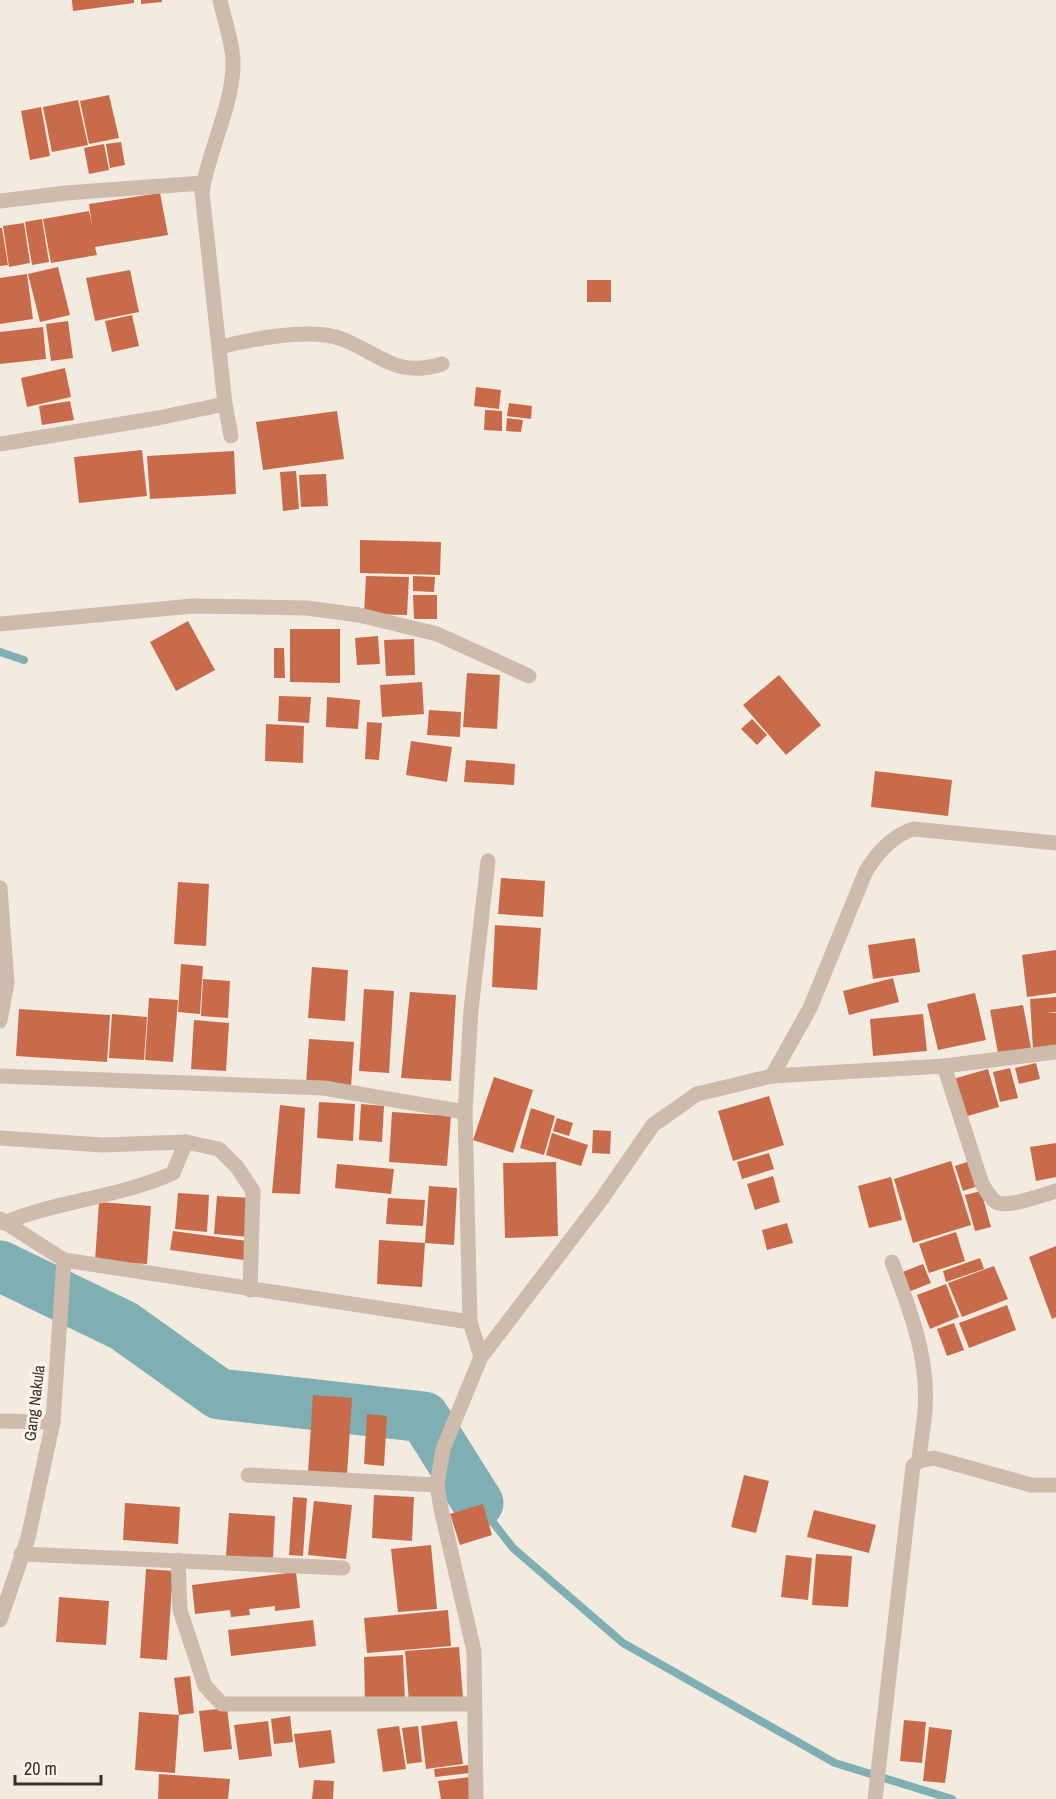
<svg xmlns="http://www.w3.org/2000/svg" width="1056" height="1799" viewBox="0 0 1056 1799" font-family="'Archivo Narrow',sans-serif">
<style>
.lines{fill:none;stroke-linecap:round;stroke-linejoin:round}
.stream{stroke:#7fafb2;stroke-width:8}
.river{stroke:#7fafb2;stroke-width:51}
.building{fill:#c86b4b}
.street{stroke:#cdbbab;stroke-width:15}
.labels{text-anchor:middle;stroke-width:6;stroke-linejoin:round;paint-order:stroke}
.street-label{font-size:16px;fill:#3a302b;stroke:#fbf5ed}
</style>
<rect width="100%" height="100%" fill="#f4ebe0"/>
<g class="lines">
<g class="stream">
<polyline points="0,652 24,660"/>
<polyline points="478,1503 513,1548 623,1643 835,1763 952,1799"/>
</g>
<polyline class="river" points="0,1266 124,1326 219,1394 424,1417 478,1503"/>
</g>
<g class="building">
<polygon points="72,0 134,0 134,3 73,11"/>
<polygon points="141,0 162,0 162,2 141,4"/>
<polygon points="109,95 119,138 89,144 80,101"/>
<polygon points="78,100 88,145 52,152 43,107"/>
<polygon points="41,107 50,156 30,160 21,111"/>
<polygon points="121,142 125,165 110,168 106,144"/>
<polygon points="104,144 109,170 89,174 84,148"/>
<polygon points="160,193 168,235 95,247 97,255 51,263 43,219 89,211 92,225 89,204"/>
<polygon points="42,219 49,262 32,265 25,222"/>
<polygon points="24,223 30,263 9,267 3,226"/>
<polygon points="0,228 2,228 8,265 0,266"/>
<polygon points="58,267 70,315 40,322 28,274"/>
<polygon points="130,270 139,312 95,321 86,278"/>
<polygon points="27,274 33,319 0,324 0,278"/>
<rect x="587" y="280" width="24" height="22"/>
<polygon points="132,315 139,346 112,352 105,321"/>
<polygon points="68,321 73,358 51,361 46,324"/>
<polygon points="43,327 46,359 0,364 0,332"/>
<polygon points="65,368 71,397 27,407 21,378"/>
<polygon points="476,387 501,390 499,409 474,406"/>
<polygon points="70,401 74,420 42,425 39,406"/>
<polygon points="509,403 532,406 531,419 507,416"/>
<polygon points="485,410 502,411 502,431 484,430"/>
<polygon points="337,411 344,459 263,470 256,422"/>
<polygon points="507,418 523,420 521,432 506,431"/>
<polygon points="142,450 147,496 79,503 74,457"/>
<polygon points="234,451 236,494 150,499 147,456"/>
<polygon points="296,471 299,509 283,511 280,472"/>
<polygon points="326,474 328,506 301,507 299,475"/>
<polygon points="360,540 441,542 440,575 360,573"/>
<polygon points="366,576 409,577 407,615 364,614"/>
<polygon points="413,576 435,577 434,592 413,591"/>
<polygon points="413,595 437,595 437,619 414,619"/>
<polygon points="188,621 215,670 176,691 150,642"/>
<polygon points="290,629 340,629 340,683 290,682"/>
<polygon points="378,636 380,664 357,665 355,638"/>
<polygon points="414,639 415,675 386,676 384,640"/>
<polygon points="274,648 284,648 285,678 274,678"/>
<polygon points="467,673 500,675 497,729 463,727"/>
<polygon points="779,675 821,725 786,755 743,705"/>
<polygon points="422,682 424,714 382,717 380,685"/>
<polygon points="279,696 311,697 309,723 278,721"/>
<polygon points="327,697 360,700 358,729 326,727"/>
<polygon points="429,710 461,712 460,737 427,735"/>
<polygon points="752,719 767,735 757,745 741,729"/>
<polygon points="367,722 382,723 379,760 365,759"/>
<polygon points="266,724 304,726 303,763 265,761"/>
<polygon points="411,741 452,747 447,782 406,775"/>
<polygon points="466,760 515,764 514,785 464,782"/>
<polygon points="875,771 952,780 948,816 871,807"/>
<polygon points="501,878 545,881 543,917 498,914"/>
<polygon points="178,882 209,884 206,946 174,944"/>
<polygon points="495,925 541,928 537,990 492,987"/>
<polygon points="915,938 920,972 873,979 868,945"/>
<polygon points="1056,950 1056,993 1027,997 1022,955"/>
<polygon points="181,964 203,966 200,1014 178,1012"/>
<polygon points="312,967 348,970 345,1021 308,1018"/>
<polygon points="893,978 899,1002 849,1015 843,991"/>
<polygon points="203,979 230,981 228,1018 201,1016"/>
<polygon points="364,989 394,991 389,1073 359,1071"/>
<polygon points="410,992 456,995 451,1081 401,1078"/>
<polygon points="975,993 986,1040 938,1050 927,1004"/>
<polygon points="1056,997 1056,1012 1047,1012 1056,1013 1056,1049 1033,1050 1030,999"/>
<polygon points="149,998 178,1000 173,1062 145,1060"/>
<polygon points="1023,1005 1031,1048 998,1053 990,1010"/>
<polygon points="19,1009 110,1015 107,1062 16,1056"/>
<polygon points="112,1014 147,1017 144,1060 109,1058"/>
<polygon points="923,1014 927,1051 873,1056 870,1019"/>
<polygon points="194,1020 229,1023 226,1071 191,1069"/>
<polygon points="309,1039 354,1042 351,1087 306,1084"/>
<polygon points="1036,1063 1040,1079 1019,1084 1015,1068"/>
<polygon points="1010,1068 1018,1098 1000,1102 993,1072"/>
<polygon points="988,1069 999,1107 964,1117 953,1079"/>
<polygon points="494,1077 533,1090 513,1153 473,1140"/>
<polygon points="769,1096 784,1145 733,1161 718,1111"/>
<polygon points="319,1102 355,1104 353,1141 317,1138"/>
<polygon points="361,1104 384,1106 382,1142 359,1140"/>
<polygon points="280,1105 305,1108 300,1194 272,1193"/>
<polygon points="531,1108 555,1116 544,1155 520,1148"/>
<polygon points="392,1112 451,1116 447,1166 389,1162"/>
<polygon points="557,1118 573,1123 569,1136 553,1131"/>
<polygon points="593,1130 611,1131 610,1154 592,1153"/>
<polygon points="552,1133 588,1145 581,1166 546,1155"/>
<polygon points="1056,1143 1056,1177 1036,1181 1030,1147"/>
<polygon points="769,1153 774,1169 742,1179 737,1162"/>
<polygon points="951,1161 971,1225 913,1243 894,1179"/>
<polygon points="970,1161 978,1186 963,1191 955,1166"/>
<polygon points="556,1162 558,1236 505,1238 503,1163"/>
<polygon points="337,1164 394,1169 391,1194 335,1188"/>
<polygon points="773,1176 780,1202 755,1210 747,1184"/>
<polygon points="891,1177 902,1220 869,1228 858,1186"/>
<polygon points="429,1186 457,1188 454,1245 425,1243"/>
<polygon points="981,1191 991,1227 975,1231 965,1195"/>
<polygon points="178,1193 209,1195 207,1232 175,1229"/>
<polygon points="217,1196 251,1198 249,1237 214,1234"/>
<polygon points="388,1198 425,1200 423,1226 386,1224"/>
<polygon points="99,1202 151,1206 147,1264 95,1261"/>
<polygon points="787,1223 793,1243 767,1250 762,1230"/>
<polygon points="173,1231 247,1241 244,1260 170,1250"/>
<polygon points="956,1232 965,1261 929,1273 919,1244"/>
<polygon points="379,1240 425,1243 422,1287 377,1284"/>
<polygon points="1056,1246 1056,1317 1052,1319 1029,1257"/>
<polygon points="980,1258 984,1269 946,1282 943,1271"/>
<polygon points="923,1264 931,1283 908,1292 900,1273"/>
<polygon points="994,1266 1008,1299 962,1317 948,1283"/>
<polygon points="946,1284 959,1317 930,1329 917,1295"/>
<polygon points="1007,1305 1016,1330 969,1348 959,1323"/>
<polygon points="954,1323 964,1350 947,1356 937,1329"/>
<polygon points="313,1395 352,1398 347,1475 308,1472"/>
<polygon points="367,1414 387,1416 384,1466 364,1464"/>
<polygon points="744,1475 769,1481 756,1533 731,1527"/>
<polygon points="374,1495 414,1497 412,1541 372,1538"/>
<polygon points="293,1497 307,1498 303,1556 289,1555"/>
<polygon points="314,1501 352,1505 346,1559 308,1555"/>
<polygon points="125,1503 180,1507 178,1544 123,1540"/>
<polygon points="483,1504 492,1535 460,1545 450,1514"/>
<polygon points="814,1510 876,1525 869,1553 807,1537"/>
<polygon points="229,1513 275,1516 273,1559 226,1556"/>
<polygon points="431,1545 437,1609 398,1612 391,1549"/>
<polygon points="816,1554 852,1556 848,1607 812,1605"/>
<polygon points="786,1555 812,1558 808,1600 781,1597"/>
<polygon points="146,1569 173,1571 167,1660 140,1658"/>
<polygon points="296,1572 300,1608 275,1611 275,1606 249,1609 250,1615 231,1617 230,1610 195,1614 192,1585"/>
<polygon points="59,1597 109,1601 106,1645 56,1642"/>
<polygon points="448,1610 451,1646 367,1653 364,1618"/>
<polygon points="313,1620 316,1646 231,1656 228,1630"/>
<polygon points="459,1647 463,1698 409,1702 405,1651"/>
<polygon points="403,1655 405,1702 365,1704 364,1657"/>
<polygon points="190,1676 194,1713 179,1715 174,1678"/>
<polygon points="227,1708 232,1749 204,1752 199,1711"/>
<polygon points="139,1712 179,1715 175,1773 135,1770"/>
<polygon points="290,1716 293,1742 274,1744 271,1719"/>
<polygon points="904,1720 926,1722 922,1763 900,1761"/>
<polygon points="268,1721 272,1756 239,1760 234,1725"/>
<polygon points="457,1721 463,1764 426,1769 421,1726"/>
<polygon points="399,1726 406,1769 383,1772 377,1729"/>
<polygon points="418,1726 422,1762 407,1764 402,1728"/>
<polygon points="929,1727 952,1730 945,1783 923,1781"/>
<polygon points="331,1730 335,1763 299,1768 294,1734"/>
<polygon points="469,1765 470,1773 435,1777 434,1769"/>
<polygon points="159,1774 230,1779 228,1799 158,1799"/>
<polygon points="470,1777 473,1799 441,1799 438,1781"/>
<polygon points="314,1780 334,1781 333,1799 312,1799"/>
</g>
<g class="lines">
<g class="street">
<path d="M 220,0 C 224,19 232,40 233,60 C 234,104 209,148 202,192 L 225,404 L 231,436"/>
<polyline points="0,201 66,193 203,183"/>
<path d="M 220,347 C 252,339 308,328 339,338 C 379,352 394,379 442,364"/>
<polyline points="0,444 158,418 225,404"/>
<polyline points="0,624 193,606 307,608 359,615 437,634 529,676"/>
<polyline points="0,888 7,983 0,1021"/>
<path d="M 944,1066 L 982,1184 C 986,1190 991,1200 998,1203 C 1010,1207 1043,1195 1056,1191"/>
<polyline points="0,1076 324,1088 465,1112"/>
<path d="M 772,1076 L 810,1008 L 866,871 C 878,852 892,836 913,829 L 1056,843"/>
<polyline points="0,1138 102,1145 186,1142 219,1149 237,1167 253,1191 250,1290"/>
<polyline points="0,1219 64,1260 53,1422 28,1538 0,1620"/>
<path d="M 4,1223 C 59,1200 118,1198 173,1173 L 186,1142"/>
<polyline points="64,1260 470,1322"/>
<path d="M 892,1262 C 910,1310 929,1358 925,1410 C 924,1427 920,1444 919,1461"/>
<polyline points="481,1357 470,1322 465,1112 471,1010 488,861"/>
<polyline points="0,1421 53,1422"/>
<polyline points="248,1475 437,1485"/>
<polyline points="21,1554 343,1568"/>
<polyline points="178,1560 180,1610 205,1686 222,1704 474,1704"/>
<polyline points="476,1799 474,1651 441,1509 437,1485 443,1449 481,1357 601,1200 653,1125 697,1094 772,1076 944,1066 1056,1052"/>
<polyline points="875,1799 913,1466 919,1461 934,1458 1031,1485 1056,1485"/>
</g>
</g>
<g class="labels">
<g class="street-label">
<text transform="translate(34 1403) rotate(-83)" y="6">Gang Nakula</text>
</g>
</g>
<path d="M15 1775v9h86v-9" fill="none" stroke="#3a302b" stroke-width="3"/>
<text x="24" y="1775" font-size="18" fill="#3a302b" stroke="#fbf5ed" stroke-width="4.5" paint-order="stroke">20 m</text>
</svg>
